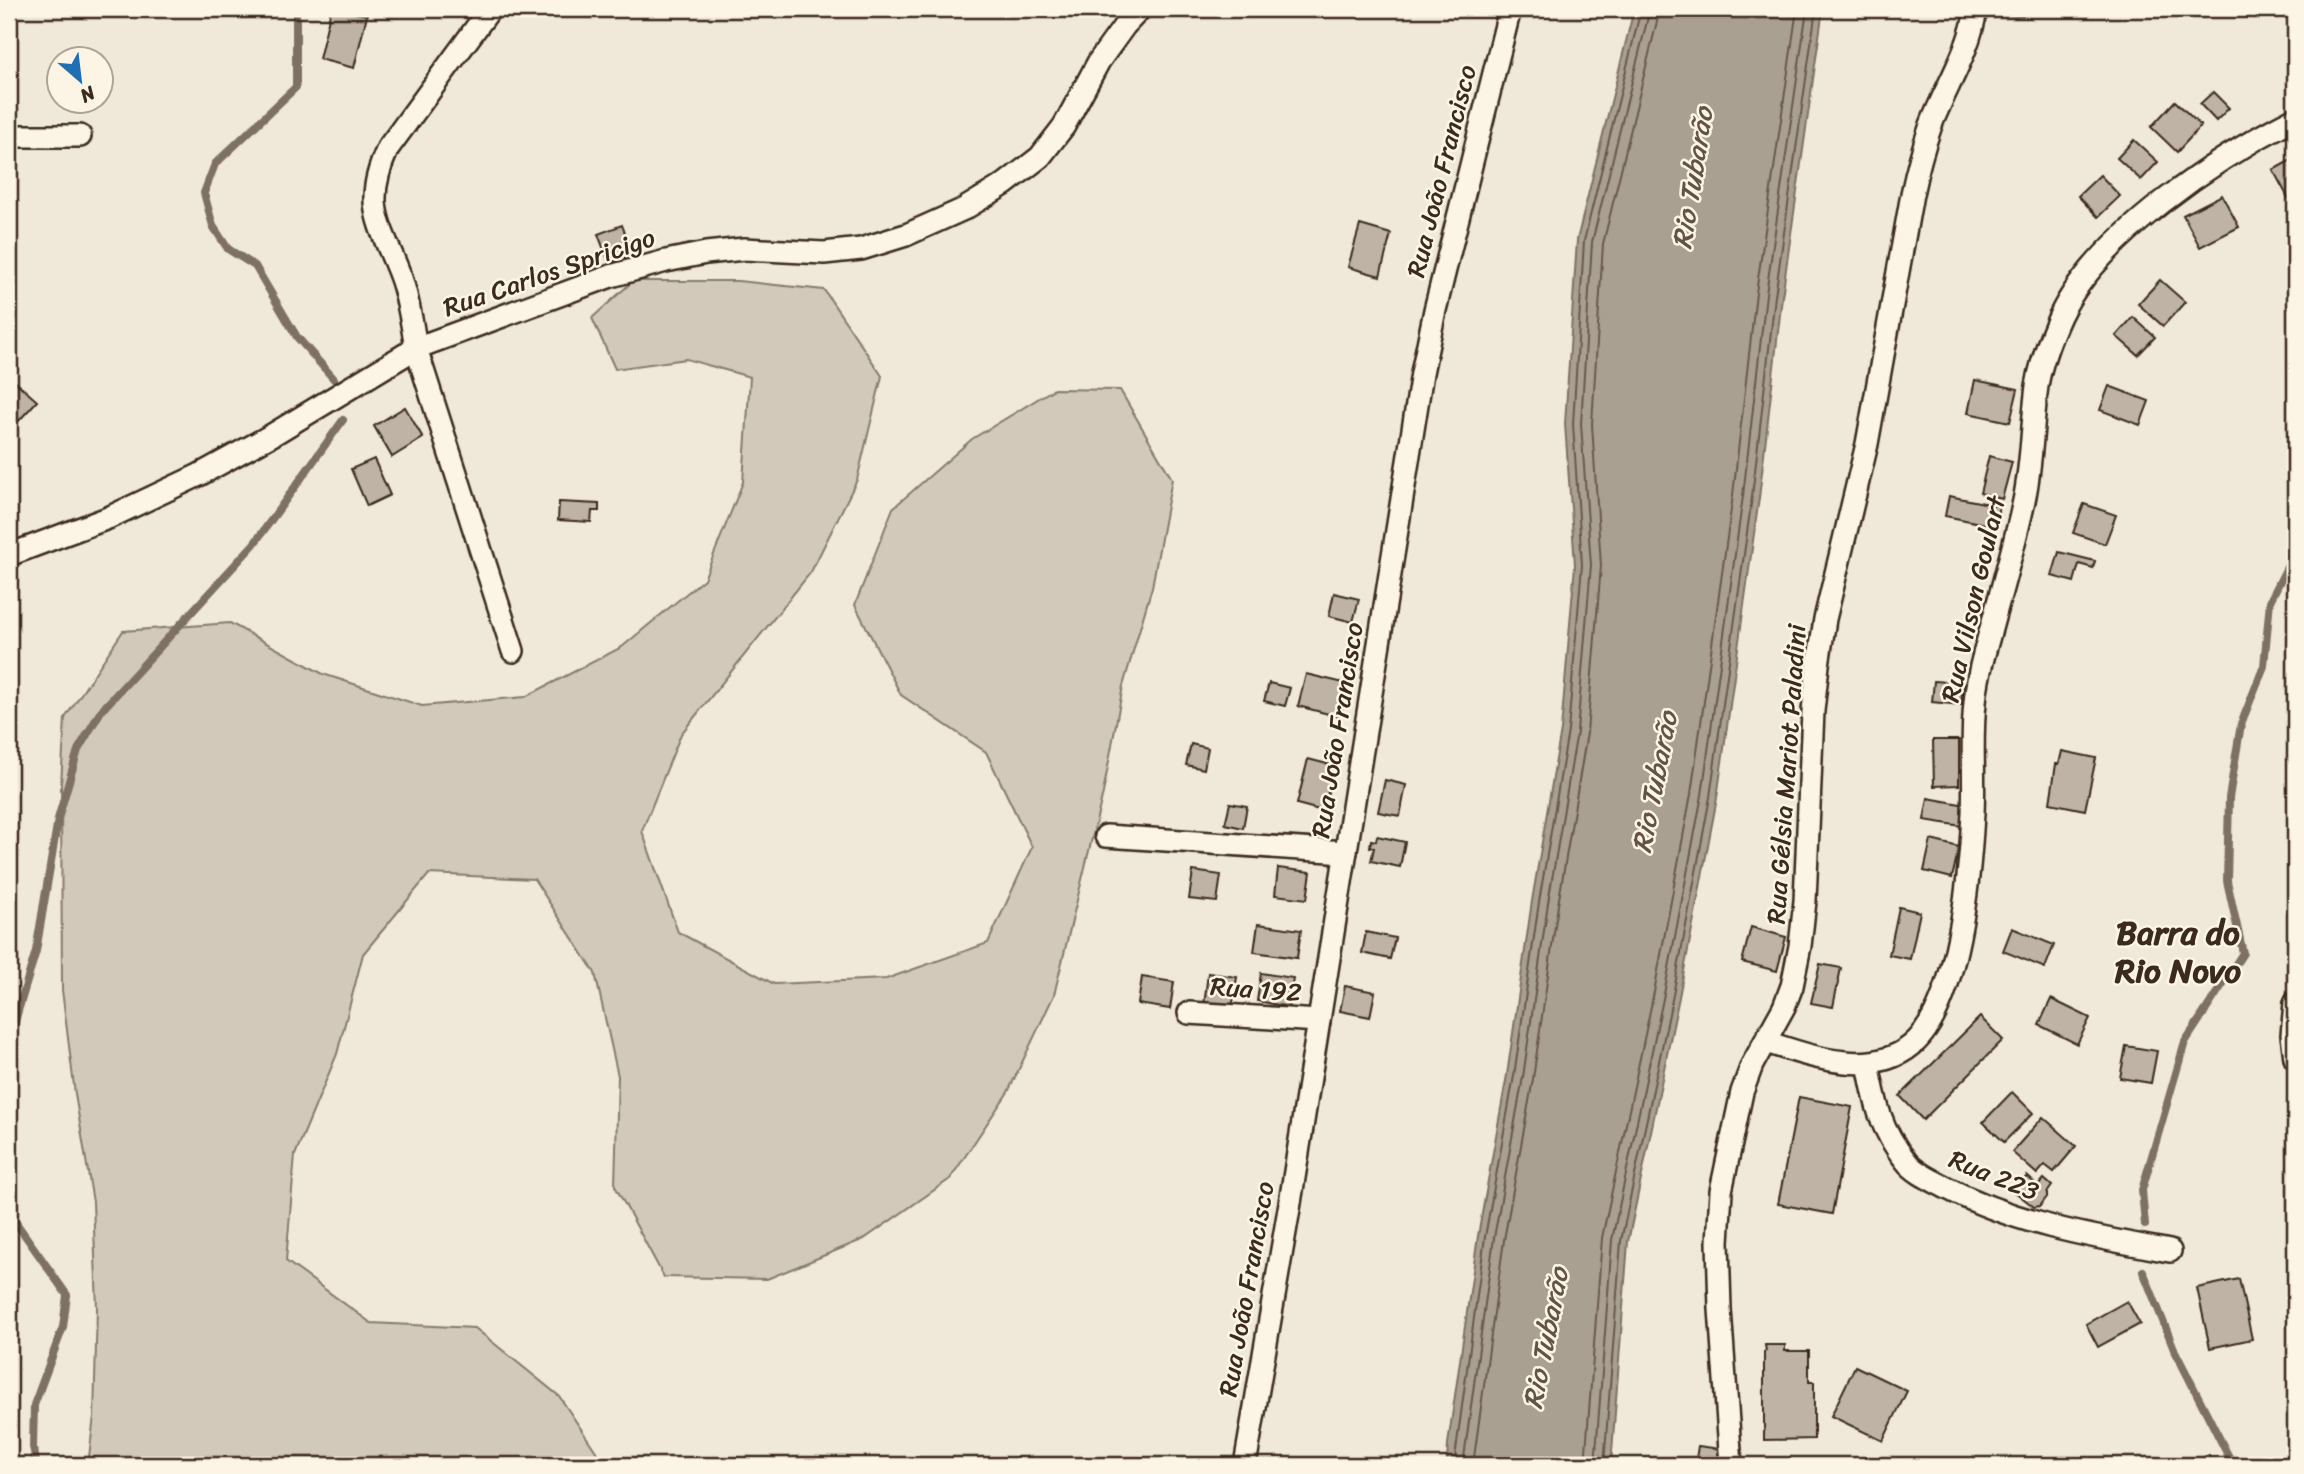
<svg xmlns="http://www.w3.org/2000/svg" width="2304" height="1474" viewBox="0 0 2304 1474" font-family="Sriracha,sans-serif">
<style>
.green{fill:#d2c9ba;stroke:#867a6c;stroke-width:2}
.water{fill:#aaa091;stroke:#7e7163;stroke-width:2}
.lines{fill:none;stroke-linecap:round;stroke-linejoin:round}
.shore{stroke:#67594c;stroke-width:2}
.stream{stroke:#7e7163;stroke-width:8}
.building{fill:#beb3a4;stroke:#3b2a1e;stroke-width:2}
.minor-casing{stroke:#3b2a1e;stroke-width:26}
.path{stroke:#3b2a1e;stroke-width:4.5;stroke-dasharray:5 5;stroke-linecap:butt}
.minor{stroke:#fcf5e5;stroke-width:21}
.labels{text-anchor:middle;stroke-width:5;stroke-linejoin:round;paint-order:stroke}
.street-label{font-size:26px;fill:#3b2a1e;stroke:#fcf5e5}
.water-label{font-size:28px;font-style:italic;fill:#625346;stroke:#fcf5e5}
.district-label{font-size:33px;font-weight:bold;fill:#3b2a1e;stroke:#fcf5e5}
</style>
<rect width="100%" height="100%" fill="#f0e9d9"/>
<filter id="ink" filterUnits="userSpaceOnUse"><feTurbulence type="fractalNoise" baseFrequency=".0143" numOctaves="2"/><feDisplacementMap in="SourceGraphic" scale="14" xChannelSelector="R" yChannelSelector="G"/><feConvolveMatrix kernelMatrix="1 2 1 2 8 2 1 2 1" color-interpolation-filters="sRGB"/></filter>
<g filter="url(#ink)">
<polygon class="green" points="633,281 738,281 824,290 882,376 857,480 811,572 681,734 642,831 678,932 774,984 886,979 988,943 1032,847 986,752 901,695 855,605 893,508 972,439 1054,389 1120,390 1172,479 1152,587 1123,686 1103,793 1054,995 1008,1092 950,1179 864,1239 767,1279 664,1277 615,1186 618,1076 595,973 534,879 429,874 363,954 337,1054 295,1155 286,1261 371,1323 475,1328 559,1396 605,1465 88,1465 94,1416 97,1308 93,1202 75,1094 62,990 61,784 65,718 123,631 230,623 323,674 422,706 525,697 622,647 704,579 743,482 750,377 686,359 615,369 592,318"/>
<polygon class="water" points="1634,9 1823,9 1782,297 1759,498 1717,798 1679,997 1628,1242 1611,1465 1447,1465 1448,1444 1478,1236 1507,1075 1532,901 1561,730 1575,565 1565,424 1577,240"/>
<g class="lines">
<g class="shore">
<polyline points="1454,1465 1485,1237 1514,1076 1539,902 1568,731 1582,565 1573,424 1584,241 1641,9"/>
<polyline points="1463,1465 1494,1238 1523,1077 1548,903 1577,732 1591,565 1581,424 1592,242 1650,9"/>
<polyline points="1473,1465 1504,1240 1533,1079 1558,905 1587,733 1601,566 1592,424 1603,244 1660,9"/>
<polyline points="1585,1465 1602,1238 1654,992 1691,794 1733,495 1756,293 1797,9"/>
<polyline points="1595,1465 1612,1240 1664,994 1702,795 1743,496 1766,294 1807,9"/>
<polyline points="1604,1465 1621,1241 1673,995 1710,797 1752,497 1775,296 1816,9"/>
</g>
<g class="stream">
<polyline points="296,9 296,87 215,164 204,193 213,226 228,249 255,266 297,337 334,379"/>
<polyline points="9,1052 12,1031 36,951 58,819 78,750 101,711 254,544 343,420"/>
<polyline points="9,1119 9,1134"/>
<polyline points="9,1191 12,1217 67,1295 63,1327 34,1405 33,1447 37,1465"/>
<polyline points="2145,1225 2142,1190 2185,1042 2243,953 2227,881 2229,798 2241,724 2264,666 2270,601 2295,551"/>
<polyline points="2143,1271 2175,1351 2233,1465"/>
</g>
</g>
<g class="building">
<polygon points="331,9 367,15 354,68 319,59"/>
<polygon points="2002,9 2024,9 2023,16 2001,15"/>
<polygon points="2213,92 2229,108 2216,121 2200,104"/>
<polygon points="2175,101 2201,126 2177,152 2151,127"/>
<polygon points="2134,140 2158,162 2141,180 2117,158"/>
<polygon points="2295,158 2295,198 2290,201 2273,170"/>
<polygon points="2100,175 2120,196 2098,217 2078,196"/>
<polygon points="2222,195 2239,227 2200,247 2183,215"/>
<polygon points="622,225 633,254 609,263 598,234"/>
<polygon points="1360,225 1391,234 1380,276 1348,267"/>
<polygon points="2160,280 2185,302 2163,326 2138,304"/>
<polygon points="2133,317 2155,337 2138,355 2116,336"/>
<polygon points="9,376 37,401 15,425 9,420"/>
<polygon points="1975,380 2018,389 2010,422 1968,413"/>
<polygon points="2109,386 2149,401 2140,425 2100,410"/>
<polygon points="405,407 423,438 392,457 374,426"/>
<polygon points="1989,456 2012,462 2002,499 1980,493"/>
<polygon points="374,459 390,495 367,506 351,469"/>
<polygon points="1949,496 1999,506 1995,526 1945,516"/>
<polygon points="559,502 599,504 599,511 592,511 591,522 558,520"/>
<polygon points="2084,504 2116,515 2105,544 2073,533"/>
<polygon points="2059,552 2095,561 2093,568 2079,564 2074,582 2052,576"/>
<polygon points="1334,593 1359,599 1353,622 1329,616"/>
<polygon points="1306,674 1348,684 1340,717 1298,706"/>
<polygon points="1934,681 1963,683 1961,705 1932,702"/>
<polygon points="1269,683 1290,688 1285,706 1264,701"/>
<polygon points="1933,740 1959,740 1959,785 1934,786"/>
<polygon points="1191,744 1208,748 1204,769 1186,765"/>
<polygon points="2062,751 2096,758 2085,810 2050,803 2056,764 2059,764"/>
<polygon points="1308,759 1335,766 1323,811 1297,804"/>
<polygon points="1385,780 1406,785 1400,816 1378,812"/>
<polygon points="1928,798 1966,805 1962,826 1924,820"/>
<polygon points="1230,803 1247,806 1243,828 1225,824"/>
<polygon points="1377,836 1405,842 1400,867 1371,861 1374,848 1370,847 1371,840 1376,841"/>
<polygon points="1931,840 1959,847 1952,878 1924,871"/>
<polygon points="1278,868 1311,872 1307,899 1275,895"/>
<polygon points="1193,871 1221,875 1217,902 1189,899"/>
<polygon points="1899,907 1920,912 1910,959 1889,955"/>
<polygon points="1258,924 1301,930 1297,958 1254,952"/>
<polygon points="1751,927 1786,937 1777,971 1742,962"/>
<polygon points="2012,928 2054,945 2045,968 2003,951"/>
<polygon points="1366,932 1395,938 1390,959 1362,953"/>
<polygon points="1820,964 1841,968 1833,1007 1811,1003"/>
<polygon points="1208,973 1237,977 1232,1009 1204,1005"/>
<polygon points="1261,973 1293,978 1289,1007 1257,1001"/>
<polygon points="1142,977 1174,982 1170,1009 1138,1004"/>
<polygon points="1345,986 1375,992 1370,1017 1340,1011"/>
<polygon points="2051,999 2090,1018 2077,1044 2039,1025"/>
<polygon points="1980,1017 2003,1040 1923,1120 1900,1096"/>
<polygon points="2126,1046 2157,1051 2151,1083 2120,1078"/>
<polygon points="2012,1092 2033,1113 2004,1142 1983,1122"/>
<polygon points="1799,1097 1852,1107 1832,1214 1778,1204"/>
<polygon points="2043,1117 2076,1146 2054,1172 2045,1165 2037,1174 2012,1152"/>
<polygon points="2027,1176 2038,1186 2044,1179 2052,1186 2047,1193 2047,1197 2040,1206 2034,1207 2014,1191"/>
<polygon points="2239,1279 2252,1339 2210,1348 2197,1288"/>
<polygon points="2127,1301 2140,1324 2098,1347 2086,1324"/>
<polygon points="1765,1345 1785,1345 1785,1351 1809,1351 1809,1382 1814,1382 1814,1439 1764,1440 1764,1352 1766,1351"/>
<polygon points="1855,1366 1907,1391 1883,1441 1831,1416"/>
<polygon points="1698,1446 1721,1449 1718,1465 1695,1465"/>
<polygon points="2209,1455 2213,1465 2187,1465 2187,1464"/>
</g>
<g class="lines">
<defs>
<g id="minor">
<path d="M 490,9 L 388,148 C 361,207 381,224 401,278 C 409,301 412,324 416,348 L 513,651"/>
<polyline points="9,136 80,136"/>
<polyline points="9,555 108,518 199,475 272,435 416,348 611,276 666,261 706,253 744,249 824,253 861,249 906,235 964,209 1005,184 1040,157 1064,126 1099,61 1125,25 1140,9"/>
<polyline points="1106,836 1346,852"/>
<polyline points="2295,1003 2292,1035 2295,1058"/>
<polyline points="1189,1013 1319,1021"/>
<path d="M 1766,1042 C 1810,1056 1871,1079 1912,1045 C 1959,1006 1970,872 1973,813 C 1975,776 1971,739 1975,703 C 1977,676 1985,651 1992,625 C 2003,584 2015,543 2024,501 C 2032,463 2032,424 2037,386 C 2041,361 2050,338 2060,316 C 2098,236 2218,157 2295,118"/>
<path d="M 1868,1063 C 1875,1102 1880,1129 1906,1161 C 1915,1173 1932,1180 1945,1187 C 2016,1224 2093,1237 2170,1251"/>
<polyline points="1245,1465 1290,1203 1422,373 1435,310 1510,9"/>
<path d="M 1731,1465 L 1720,1309 L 1718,1242 L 1721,1191 L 1742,1092 L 1752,1065 L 1784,1007 L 1792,986 L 1800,946 L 1805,901 L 1813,711 L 1818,665 L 1825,619 L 1867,444 L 1912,194 C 1917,170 1923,148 1931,125 C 1946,86 1970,51 1976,9"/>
</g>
</defs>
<use href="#minor" class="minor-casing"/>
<polyline class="path" points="1267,1462 1287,1465"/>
<use href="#minor" class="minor"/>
</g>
</g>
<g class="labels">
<g class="street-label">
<text transform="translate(1441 171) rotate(-76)" y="9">Rua João Francisco</text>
<text transform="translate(549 272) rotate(-19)" y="9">Rua Carlos Spricigo</text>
<text transform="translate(1973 599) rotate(-77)" y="9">Rua Vilson Goulart</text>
<text transform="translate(1337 730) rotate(-81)" y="9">Rua João Francisco</text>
<text transform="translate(1786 774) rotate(-86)" y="9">Rua Gélsia Mariot Paladini</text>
<text transform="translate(1256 989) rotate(4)" y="9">Rua 192</text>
<text transform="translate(1994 1175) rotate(22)" y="9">Rua 223</text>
<text transform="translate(1246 1289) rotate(-80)" y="9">Rua João Francisco</text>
</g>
<g class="water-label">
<text transform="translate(1692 178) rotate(-81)" y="10">Rio Tubarão</text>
<text transform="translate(1654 782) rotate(-79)" y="10">Rio Tubarão</text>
<text transform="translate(1545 1338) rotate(-79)" y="10">Rio Tubarão</text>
</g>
<g class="district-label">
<text x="2178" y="944">Barra do<tspan x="2178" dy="38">Rio Novo</tspan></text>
</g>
</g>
<rect width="2304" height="1474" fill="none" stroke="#fcf5e5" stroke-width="35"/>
<rect x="18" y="18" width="2269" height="1439" fill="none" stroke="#3b2a1e" stroke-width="2.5" filter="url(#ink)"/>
<g transform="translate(80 80) rotate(152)"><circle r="33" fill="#fcf5e5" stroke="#afa495" stroke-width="2"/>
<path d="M0-5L12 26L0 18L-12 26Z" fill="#1f6fb2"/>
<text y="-10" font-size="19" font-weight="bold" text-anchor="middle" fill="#3b2a1e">N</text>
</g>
</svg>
